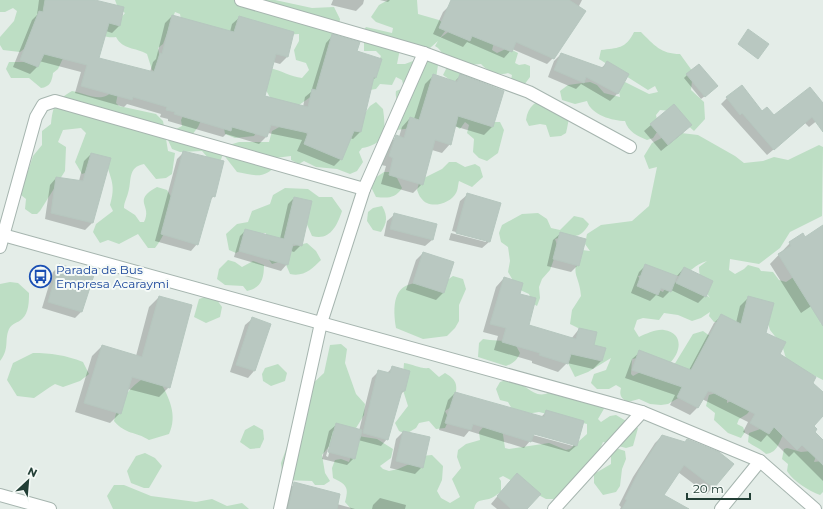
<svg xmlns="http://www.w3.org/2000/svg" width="823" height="509" viewBox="0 0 823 509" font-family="Montserrat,sans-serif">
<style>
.green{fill:#bddec4;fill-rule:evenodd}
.shadow{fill:#0003;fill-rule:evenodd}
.building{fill:#b9c8c1;stroke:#b6c7bf}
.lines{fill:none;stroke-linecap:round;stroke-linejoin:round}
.minor-casing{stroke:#a6b5af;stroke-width:14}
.minor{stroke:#fff;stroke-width:12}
.labels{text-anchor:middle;stroke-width:4;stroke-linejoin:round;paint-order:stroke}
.transit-label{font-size:12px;fill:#164399;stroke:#f5faf7;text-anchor:start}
</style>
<rect width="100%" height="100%" fill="#e4ede8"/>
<g class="green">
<polygon points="0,0 49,0 28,46 20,52 3,50 0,45 0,37 14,21 17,11 13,8 5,12 0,12"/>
<path d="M 115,0 L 275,0 L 312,8 L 334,7 L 340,19 L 337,38 L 316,93 L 292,110 L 273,103 L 261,81 L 269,68 C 281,70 291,77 302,78 L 309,70 L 306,63 L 296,60 L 294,50 L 299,41 L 299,34 L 247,37 L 182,25 L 180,14 L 175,12 L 163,44 L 158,48 L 163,75 L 152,70 L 147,54 C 135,47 123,50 116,37 C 100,40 83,22 70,14 L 119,20 L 125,13 L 118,8 Z"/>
<path d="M 388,0 L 417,0 L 418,14 L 439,20 L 448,27 L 440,38 L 451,30 L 495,38 L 492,50 L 497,53 L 508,48 L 518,53 L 515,63 L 519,65 L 525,64 L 530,66 L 530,77 L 524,85 L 511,80 L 512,75 L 508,73 C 499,76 487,71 481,64 C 459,65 471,67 461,76 C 459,79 456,80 453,82 L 443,75 L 446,69 C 444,60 444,51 435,46 L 438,41 L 430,48 L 400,49 L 397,64 L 405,64 L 421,58 L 438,65 L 431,111 L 412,128 L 397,130 C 395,120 398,113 397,103 C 397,98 395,97 396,91 L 404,88 L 402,80 L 396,77 L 392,85 L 380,84 L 376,89 L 363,91 L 381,56 L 376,51 L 364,51 L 364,35 L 362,32 L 366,27 L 392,33 L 393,28 L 376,22 L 371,17 L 379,5 Z"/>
<path d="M 634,32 L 641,32 C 654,45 661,54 680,54 L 693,72 L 691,90 L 704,102 L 705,119 L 694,131 L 672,111 L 660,110 L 656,115 L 659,129 L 653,138 L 647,140 C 638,136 628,132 625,121 C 613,121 591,115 587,101 L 575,104 L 562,100 L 560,91 L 568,85 L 590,82 L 597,85 L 604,93 L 620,97 L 618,86 L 625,82 L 649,94 L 658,92 L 655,86 L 648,90 L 599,59 L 601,50 C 617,48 626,49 634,32 Z"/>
<path d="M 46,46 L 64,56 L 58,69 L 53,73 C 52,81 50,87 41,88 L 29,78 L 11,78 L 6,69 L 9,62 L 30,62 Z"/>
<path d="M 114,90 L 118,93 L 116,103 L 119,106 L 156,114 L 163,121 L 168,151 L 175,153 L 172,174 L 166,178 L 156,179 L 144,164 C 127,167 132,182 128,193 C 127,198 124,202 124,208 L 135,215 L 140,222 L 144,222 C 153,205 131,201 157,187 L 167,190 L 173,200 C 170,218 166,234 155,248 L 148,248 L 138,234 L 119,244 L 108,240 L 100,243 L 93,232 L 96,224 L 113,211 L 110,205 C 116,185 111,180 106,162 L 94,170 L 82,174 L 75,162 L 86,133 L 81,128 L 63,130 L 58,142 L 66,147 L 65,171 L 40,211 L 37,214 L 32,214 L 25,209 L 26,199 L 21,195 L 20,184 L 28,171 L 33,156 L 42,145 L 42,131 L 51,124 C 53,105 55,101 72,91 C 88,94 101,104 114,90 Z"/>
<path d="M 549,98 C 571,104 571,113 566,133 L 561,136 L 550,137 L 546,125 L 540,124 L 529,126 L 526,120 C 528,106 536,100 549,98 Z"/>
<path d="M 376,102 L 383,109 C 386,130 386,144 362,148 L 359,152 L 363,162 L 357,171 L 350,174 L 337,169 L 316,167 L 304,161 L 299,164 L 291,160 L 291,156 L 275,158 L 276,165 C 264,180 254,175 237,172 L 223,154 L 220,162 L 209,159 L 202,151 L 180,152 L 172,149 L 168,140 L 172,131 L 182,126 L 181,120 L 185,112 L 202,118 L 198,127 L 192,135 L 205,137 L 212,142 L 226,146 L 239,142 L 269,142 L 272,131 L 285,124 L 305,128 L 309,143 L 359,121 L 370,106 Z"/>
<polygon points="456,111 487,122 500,122 504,130 498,153 487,161 479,158 473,152 474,139 467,133 469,125 465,122 460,129 454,125"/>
<polygon points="223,122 260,125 254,136 235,138 225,134"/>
<path d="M 673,132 L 698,135 L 735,156 L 744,163 L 763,161 L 774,157 L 788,160 L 819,145 L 823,147 L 822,216 L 790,232 L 780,248 L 759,264 L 730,259 L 729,270 L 735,274 L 744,269 L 748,265 L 759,268 L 761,271 L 773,272 L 779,280 L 786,282 L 795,276 L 815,305 L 821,324 L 823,324 L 823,380 L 789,363 L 747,414 L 739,419 L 737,424 L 743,427 L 745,432 L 741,438 L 728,433 L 714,420 L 715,413 L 706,406 L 709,395 L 720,392 L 727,397 L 727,403 L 737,398 L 787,362 L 782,345 L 770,330 L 766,317 L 752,329 L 727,322 L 714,322 L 709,316 L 710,312 L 701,318 L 692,321 L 678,315 L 664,313 L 659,320 L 643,318 L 637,320 L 634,329 L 639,337 C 646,334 656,329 664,330 C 684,333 681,352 670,363 L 644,357 L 632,359 L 631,374 L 633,376 L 642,371 L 654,376 L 656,379 L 671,370 L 693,334 L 703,331 L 714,339 L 685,394 L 668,404 L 661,405 L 650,404 L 639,399 L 628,402 C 621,399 619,395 621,388 L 616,385 L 609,389 L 597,389 L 591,383 L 594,374 L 606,370 L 611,358 L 588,372 L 575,377 L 566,359 L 588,333 L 570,324 L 572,310 L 581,296 C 579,272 569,277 582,250 L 590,251 L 585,244 L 587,234 L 601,225 L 632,221 L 649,206 L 657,167 L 649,169 L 644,156 L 652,143 ZM 707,261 L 699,267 C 699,279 703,288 710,298 L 702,291 L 683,280 L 667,285 L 663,292 L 653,287 L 644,285 L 638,276 C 653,273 667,279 682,275 C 690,273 695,264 707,261 Z"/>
<path d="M 449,162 L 456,162 L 465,167 L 475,164 L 480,167 L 483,177 L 472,187 L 459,181 C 458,184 458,190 456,193 C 450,204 429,210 421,198 C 419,196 418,192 417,190 L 420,180 L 442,169 Z"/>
<path d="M 384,172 L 394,172 L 402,188 C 395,199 387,198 376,197 L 371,187 L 372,180 Z"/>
<path d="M 285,188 L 308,189 L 319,197 L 332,197 L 342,211 C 337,226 330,241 312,236 L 305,220 L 290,247 L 307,243 L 316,251 L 321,260 C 312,269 304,277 290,274 L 284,260 L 272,264 L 263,251 L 266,239 L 266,233 L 259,233 L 247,246 L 236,253 L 229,250 L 226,234 L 237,224 L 248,222 L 252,211 L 270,204 L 273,195 Z"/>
<path d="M 382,206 C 388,216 387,223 381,232 L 373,230 L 367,221 L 368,212 L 373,208 Z"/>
<path d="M 538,213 L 547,219 L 551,228 L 560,230 L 574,216 L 583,218 L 589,224 C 580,241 570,235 555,239 L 558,248 L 550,270 L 542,279 L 539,287 L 540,298 L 537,306 L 532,303 L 529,294 L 518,289 L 508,272 L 510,261 L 508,247 L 501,242 L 499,233 L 502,225 L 522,214 Z"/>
<path d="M 228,260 L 235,262 L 242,267 L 253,261 L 264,265 C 264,279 261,288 247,291 L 243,286 L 225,285 L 217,279 L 219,269 Z"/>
<path d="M 453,276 L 463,279 L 466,289 L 459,305 L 459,321 L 455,328 L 447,336 L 423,339 L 396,328 C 390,291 401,276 439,286 Z"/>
<path d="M 10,282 L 18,283 L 29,293 C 29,301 29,313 22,319 C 18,323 12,323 9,329 C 4,341 10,348 0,361 L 0,284 Z"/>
<polygon points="208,296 217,300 222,307 220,317 206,323 194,317 199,299"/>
<path d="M 483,339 C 494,341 507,340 515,344 L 520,353 C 517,360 514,363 506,366 L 478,357 L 479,343 Z"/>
<polygon points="341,344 347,349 345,363 356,394 365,404 364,415 353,433 336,438 322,455 325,473 330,481 324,485 315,485 312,481 283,480 281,463 309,387 324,373 330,345"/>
<path d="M 33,353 C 51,353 65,355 83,362 L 89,374 L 80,381 L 63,387 L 55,384 L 50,387 L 34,398 L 17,396 L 7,380 L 13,363 Z"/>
<path d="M 404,363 C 413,364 420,369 429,368 L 439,377 L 445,373 C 461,382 456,389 454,405 L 445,411 L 449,419 L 445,428 L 436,429 L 429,421 L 419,423 L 416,428 L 406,434 L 399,431 L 395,423 L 408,406 L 402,387 Z"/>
<polygon points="278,364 287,373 285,381 271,386 263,381 262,374 265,368"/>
<path d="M 146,377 L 160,381 C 169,398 178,415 169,434 L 149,440 C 135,431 126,435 114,421 C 118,403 129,386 146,377 Z"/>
<path d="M 509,379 C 531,384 536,408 560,384 L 573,386 L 579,401 L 587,401 L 605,407 L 598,419 L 601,422 L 610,416 L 616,415 L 638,428 L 633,446 L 626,448 L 603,442 L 597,456 L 554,499 L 546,499 L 503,476 L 499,478 L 501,481 L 501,492 C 497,494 493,498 489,499 C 481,501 476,499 474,509 L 351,509 L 345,502 C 349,487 347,485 333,478 L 332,468 L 335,460 L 341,459 L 349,462 L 358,436 L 377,439 L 393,449 L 391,458 L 380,466 L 383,469 L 389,471 L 398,469 L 414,462 L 421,456 L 432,455 L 443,466 L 442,480 L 437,491 L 441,498 L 450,503 L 460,497 L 452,479 L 461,468 L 457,457 L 458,450 L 466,444 L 480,440 L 479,432 L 485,425 L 502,428 L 505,448 L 509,449 L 549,443 L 566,450 L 570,449 L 587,434 L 587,424 L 539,412 L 526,414 L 512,409 L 508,402 L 500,400 L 496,389 L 500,382 Z"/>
<path d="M 773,421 L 785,432 C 778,442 779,452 766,454 C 760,448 754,447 748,442 L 749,433 L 766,427 Z"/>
<polygon points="254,425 263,430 264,439 260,448 250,449 240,442 245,430"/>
<polygon points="616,448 625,451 626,459 622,469 620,486 616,492 603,495 594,483 594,474 611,464 611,453"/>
<path d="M 787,448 L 801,452 L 811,451 L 816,456 L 814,462 L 821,461 L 823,466 L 823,492 L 820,495 C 809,491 793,481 787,471 L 788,464 L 782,459 L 784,449 Z"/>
<polygon points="145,453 155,458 162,466 149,488 144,488 131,483 127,471 136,456"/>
<polygon points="114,485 124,485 151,496 196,502 212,499 227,506 242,503 249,509 113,509 107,496"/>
</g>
<g class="shadow">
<polygon points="39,0 90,0 119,26 112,33 106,31 98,59 150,72 153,62 156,59 165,23 172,16 230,32 232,24 240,17 287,57 280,64 273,62 264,96 303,107 305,97 311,92 326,43 333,35 356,52 376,77 372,81 360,132 353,139 350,138 341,159 334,166 297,151 302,140 268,133 267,136 259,144 226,134 223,137 168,121 168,119 160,117 161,114 127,104 124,107 75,93 81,72 39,61 37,67 30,74 13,67 32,20 37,15"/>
<polygon points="333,0 364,0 363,4 356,11 331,5"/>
<polygon points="380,0 390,0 388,2"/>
<polygon points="502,0 582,0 553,58 547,64 512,49 504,58 467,42 463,47 433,34 443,12 449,6"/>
<polygon points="561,54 601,68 607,63 628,74 617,94 610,101 581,84 576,89 548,77 554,61"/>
<polygon points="687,75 713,90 701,99 684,78"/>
<polygon points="433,76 454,82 460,76 492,127 484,135 454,126 450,144 442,153 432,150 422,184 413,193 381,184 386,166 381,165 388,145 396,137 399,137 402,127 410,118 414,119 425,84"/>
<polygon points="727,98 774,117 823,105 823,116 809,127 805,123 767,155 721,104"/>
<polygon points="651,125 684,132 661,151 644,131"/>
<polygon points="184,152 214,196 210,200 197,244 191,251 155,241 177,159"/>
<polygon points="91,154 109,159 92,223 85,230 45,219 50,185 56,178 79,181 84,161"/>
<polygon points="467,195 489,242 482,248 449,240 451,233 486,242 486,240 452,231 460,201"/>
<polygon points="294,198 301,245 294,252 291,251 287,264 281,271 234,257 240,236 246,230 280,239 288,204"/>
<polygon points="394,215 432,240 425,246 384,236 387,221"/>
<polygon points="823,226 823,298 801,313 770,264 790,243 805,239"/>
<polygon points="560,234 578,265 571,272 547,266 553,240"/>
<polygon points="423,253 452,262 443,293 436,300 406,290 416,260"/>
<polygon points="60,265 82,311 75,318 42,308 53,272"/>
<polygon points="646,265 676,277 684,268 705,296 698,303 671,290 663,298 656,295 650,301 631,293 639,272"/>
<polygon points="504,278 519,294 527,325 571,339 579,329 602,360 593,369 567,363 558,372 532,363 532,361 494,350 498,336 483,332 496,287"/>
<polygon points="159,297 169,387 159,397 128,389 120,413 110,423 75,412 92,356 102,346 136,356 149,307"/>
<polygon points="748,298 765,333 779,355 823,393 823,414 813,426 813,432 823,442 823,481 794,452 789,457 767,435 761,442 743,432 748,422 702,399 698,407 690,415 670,405 675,395 625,378 632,359 640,352 689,370 714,323 722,315 736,323 740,306"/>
<polygon points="252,319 270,324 254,371 248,378 230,372 245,325"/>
<path d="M 392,368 L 404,391 L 399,396 L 387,439 L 381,446 L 358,440 L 354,458 L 347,465 L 322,459 L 329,431 L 336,425 L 359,431 L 372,378 L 379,371 L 387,373 ZM 333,431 L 335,431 L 328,457 L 326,456 Z"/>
<path d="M 455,393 L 541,417 L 547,411 L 576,446 L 569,452 L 530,441 L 524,448 L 469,431 L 464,437 L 439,430 L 448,400 ZM 529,432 L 573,444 L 573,446 L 529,434 Z"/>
<polygon points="403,432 422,467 415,474 390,468 396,439"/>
<polygon points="662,436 713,487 707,494 678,472 662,495 681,509 620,509 621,507 619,505 633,477 655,443"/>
<polygon points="510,481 526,509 497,509 491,504"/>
<polygon points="295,484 337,504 355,509 283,509 288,490"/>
<polygon points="380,498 406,505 405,509 372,509 373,505"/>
</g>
<g class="building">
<polygon points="45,0 95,0 124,7 120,26 109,23 99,58 154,72 160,53 162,54 172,15 234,32 239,16 294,32 288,57 276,54 265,96 308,107 312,89 316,90 332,34 360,42 357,51 382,59 376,78 374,77 361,132 354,131 342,160 304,144 308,133 271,125 267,137 232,127 231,131 174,114 175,112 166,110 167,107 133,97 132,100 81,86 87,65 44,54 38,67 20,60 39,11 43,12"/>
<polygon points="451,0 569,0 586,11 554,59 516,42 512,52 472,36 470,41 439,28"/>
<polygon points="748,29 769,44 758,59 738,44"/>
<polygon points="561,53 603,68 607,61 629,74 618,94 586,77 584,83 554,70"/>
<polygon points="699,64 718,86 705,97 686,74"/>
<polygon points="433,74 457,82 460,74 504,91 493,127 458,116 451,145 435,140 423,185 389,175 393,158 389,156 396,135 404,138 410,117 419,120"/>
<polygon points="742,85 762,111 767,107 774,115 810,87 823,103 823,132 812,117 774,150 742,113 740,115 726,97"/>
<polygon points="674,104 692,125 668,145 650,124"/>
<polygon points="183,151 224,161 215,197 212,196 198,245 161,234"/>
<polygon points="91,153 111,158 93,223 51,213 56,177 83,181"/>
<polygon points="467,193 501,203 490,242 456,233"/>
<polygon points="294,197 312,201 302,246 293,244 288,265 239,251 245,229 284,239"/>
<polygon points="394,213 437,224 433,240 390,229"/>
<polygon points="823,225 823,326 778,254 791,246 789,242 803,233 805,237"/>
<polygon points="560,232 586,239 579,266 553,259"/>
<polygon points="423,252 454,262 444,293 413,283"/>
<polygon points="59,264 94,275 82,312 48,302"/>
<polygon points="645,264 677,276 671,292 661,288 658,295 637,286"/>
<polygon points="684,267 713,281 706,297 676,283"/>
<polygon points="504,277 523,283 520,294 536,298 529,325 576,339 579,328 597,332 594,345 606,348 602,361 571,354 568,364 539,355 540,353 502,342 506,328 490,324"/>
<polygon points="159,296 192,305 170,388 132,377 121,414 84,403 102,345 142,357"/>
<polygon points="748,296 774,303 766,333 786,342 780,354 816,377 813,383 823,392 823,416 814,426 817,429 815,432 823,440 823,465 802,445 797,450 774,427 769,434 750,423 755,414 712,392 708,391 698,408 677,397 682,387 632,370 639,350 691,370 721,314 741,324"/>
<polygon points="252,317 271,324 255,371 236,365"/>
<polygon points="392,366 410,371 405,391 402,391 388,440 363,433 378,370 390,373"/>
<polygon points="455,392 544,417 546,410 584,421 577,446 534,434 531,442 473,424 471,430 445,423"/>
<polygon points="336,423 362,430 355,459 328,452"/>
<polygon points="403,431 430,437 423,468 396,461"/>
<polygon points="662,435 685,442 687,439 719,452 734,464 714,488 684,465 664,495 689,509 622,509 627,500 625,499 640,469"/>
<polygon points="517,473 541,494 527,509 511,509 497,496"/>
<polygon points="294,482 340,494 337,509 288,509"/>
</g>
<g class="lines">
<defs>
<g id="minor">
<polyline points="241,0 424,53 529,92 630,147"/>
<polyline points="3,235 642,412 760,461 815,509"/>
<polyline points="0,247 36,117 43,105 55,101 364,189"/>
<polyline points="0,495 50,509"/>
<polyline points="280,509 321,323 364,189 424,53"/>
<polyline points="554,509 642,412"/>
<polyline points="721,509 760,461"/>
</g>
</defs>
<use href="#minor" class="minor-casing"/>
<use href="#minor" class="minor"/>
</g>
<defs>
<symbol id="bus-ring" viewBox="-11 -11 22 22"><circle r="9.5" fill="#f5faf7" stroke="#1a4fb4" stroke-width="1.5"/><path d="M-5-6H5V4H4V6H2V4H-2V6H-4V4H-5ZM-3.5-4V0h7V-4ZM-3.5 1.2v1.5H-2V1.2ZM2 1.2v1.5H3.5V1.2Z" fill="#1a4fb4"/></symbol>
</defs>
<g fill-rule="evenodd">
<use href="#bus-ring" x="28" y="264" width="25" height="25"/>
</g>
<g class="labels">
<g class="transit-label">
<text x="56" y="274">Parada de Bus<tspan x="56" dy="14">Empresa Acaraymi</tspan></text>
</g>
</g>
<g transform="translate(28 481) rotate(26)" stroke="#f5faf7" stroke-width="3" paint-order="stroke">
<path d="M0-3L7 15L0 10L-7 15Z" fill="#233f36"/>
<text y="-6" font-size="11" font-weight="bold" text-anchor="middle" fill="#233f36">N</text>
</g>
<path d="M687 493v6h63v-6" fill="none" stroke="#233f36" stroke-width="2"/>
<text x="693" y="493" font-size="12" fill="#233f36" stroke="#f5faf7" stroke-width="3" paint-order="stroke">20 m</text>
</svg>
